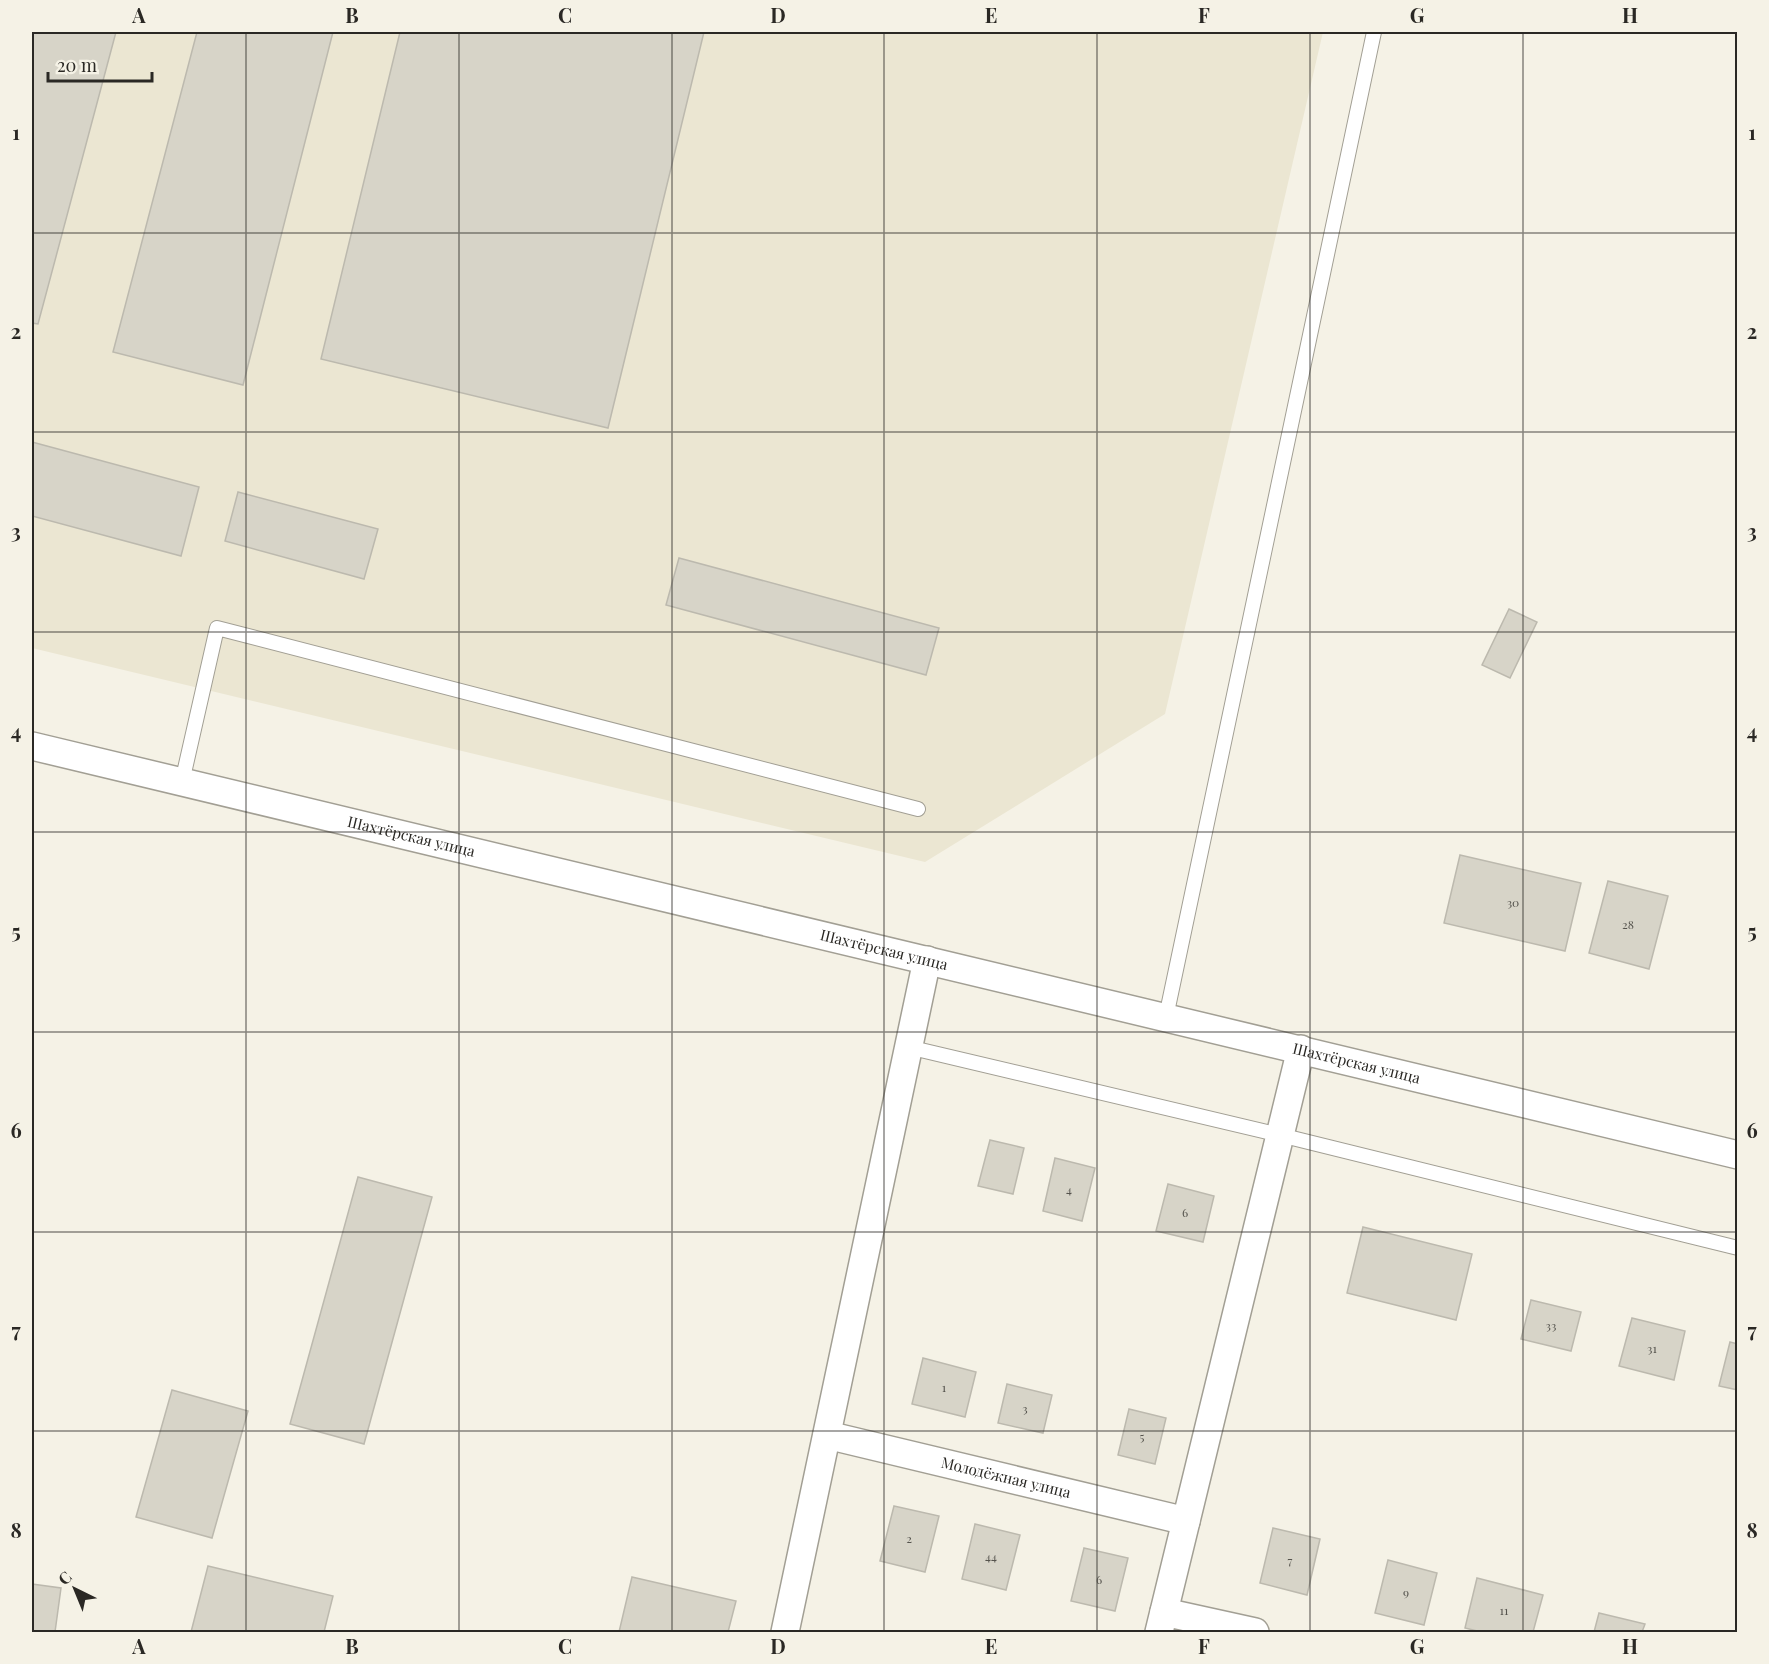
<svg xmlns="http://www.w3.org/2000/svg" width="1769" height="1664" viewBox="0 0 1769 1664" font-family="'Playfair Display',serif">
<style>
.built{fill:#ebe6d2}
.building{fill:#d7d4c8;stroke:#bcb9ae;stroke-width:1.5}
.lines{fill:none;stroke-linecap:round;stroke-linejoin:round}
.service-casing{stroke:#a29f94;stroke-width:16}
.minor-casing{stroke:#a29f94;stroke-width:30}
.service{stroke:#fff;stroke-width:14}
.minor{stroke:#fff;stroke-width:27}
.grid{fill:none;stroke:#2a2824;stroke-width:1.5;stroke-opacity:0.55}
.labels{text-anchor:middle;stroke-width:5;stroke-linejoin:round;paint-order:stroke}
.number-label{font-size:12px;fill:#55534d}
.street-label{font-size:15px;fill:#2a2824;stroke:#f5f2e6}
.neatline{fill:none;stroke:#2a2824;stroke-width:2}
.grid-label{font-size:20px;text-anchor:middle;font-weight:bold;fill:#2a2824}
</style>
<rect width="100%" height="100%" fill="#f5f2e6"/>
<polygon class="built" points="32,32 1323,32 1165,714 925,862 32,648"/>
<g class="building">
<polygon points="32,32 116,32 38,324 32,323"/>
<polygon points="197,32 333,32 243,385 113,352"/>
<polygon points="400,32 704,32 608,428 321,359"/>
<polygon points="32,442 199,487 181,556 32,516"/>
<polygon points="238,492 378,529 364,579 225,541"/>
<polygon points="679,558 939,628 926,675 666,605"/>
<polygon points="1509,609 1537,622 1510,678 1482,665"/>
<polygon points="1460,855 1581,883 1565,951 1444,923"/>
<polygon points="1608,881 1668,896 1649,969 1589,953"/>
<polygon points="990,1140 1024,1148 1013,1194 978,1186"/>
<polygon points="1055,1158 1095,1168 1082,1221 1043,1211"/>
<polygon points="358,1177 432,1197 364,1444 290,1424"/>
<polygon points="1168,1184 1214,1196 1203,1242 1156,1231"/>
<polygon points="1363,1227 1472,1254 1456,1320 1347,1293"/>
<polygon points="1531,1300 1581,1312 1571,1351 1521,1339"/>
<polygon points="1632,1318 1685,1331 1674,1380 1619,1366"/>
<polygon points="1730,1342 1738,1344 1738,1390 1719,1386"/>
<polygon points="923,1358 976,1372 965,1417 912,1404"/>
<polygon points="1007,1384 1052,1395 1043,1433 998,1423"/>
<polygon points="172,1390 248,1411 212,1538 136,1517"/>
<polygon points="1129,1409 1166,1418 1155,1464 1118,1455"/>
<polygon points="894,1506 939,1516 925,1572 880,1561"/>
<polygon points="975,1524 1020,1535 1006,1590 962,1579"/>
<polygon points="1273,1528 1320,1539 1307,1595 1260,1583"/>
<polygon points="1084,1548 1128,1558 1115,1611 1071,1601"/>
<polygon points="1388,1560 1437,1573 1424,1625 1375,1613"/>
<polygon points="208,1566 333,1596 324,1632 191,1632"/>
<polygon points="632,1577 736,1601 728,1632 619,1632"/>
<polygon points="1477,1578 1543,1595 1533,1632 1481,1632 1465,1628"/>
<polygon points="32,1584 61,1588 55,1632 32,1632"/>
<polygon points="1599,1613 1645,1624 1642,1632 1594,1632"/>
</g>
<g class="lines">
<defs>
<g id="service">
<polyline points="182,782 217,628 918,809"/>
<polyline points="1166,1017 1374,32"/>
<polyline points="908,1047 1280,1135 1738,1248"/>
</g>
<g id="minor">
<path id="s1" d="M 32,746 L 1738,1155"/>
<path id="s2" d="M 827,1435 L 1186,1521"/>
<polyline points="1164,1612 1255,1632"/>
<polyline points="785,1632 927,960"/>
<polyline points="1159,1632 1301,1049"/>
</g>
</defs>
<use href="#service" class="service-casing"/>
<use href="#minor" class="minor-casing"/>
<use href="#service" class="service"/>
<use href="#minor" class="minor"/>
</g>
<path class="grid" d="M 246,32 L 246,1632M 459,32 L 459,1632M 672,32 L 672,1632M 884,32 L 884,1632M 1097,32 L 1097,1632M 1310,32 L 1310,1632M 1523,32 L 1523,1632M 32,233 L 1738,233M 32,432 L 1738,432M 32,632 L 1738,632M 32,832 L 1738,832M 32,1032 L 1738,1032M 32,1232 L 1738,1232M 32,1431 L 1738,1431"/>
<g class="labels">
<g class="number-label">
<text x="1513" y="907">30</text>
<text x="1628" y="929">28</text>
<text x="1069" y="1194">4</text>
<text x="1185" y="1217">6</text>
<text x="1551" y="1330">33</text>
<text x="1652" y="1353">31</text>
<text x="944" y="1392">1</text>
<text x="1025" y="1413">3</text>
<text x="1142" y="1441">5</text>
<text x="909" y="1543">2</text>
<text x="991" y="1561">44</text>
<text x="1290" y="1565">7</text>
<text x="1099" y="1584">6</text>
<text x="1406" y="1597">9</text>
<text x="1504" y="1615">11</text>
</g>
<g class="street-label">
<text dy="5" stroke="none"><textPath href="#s1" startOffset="390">Шахтёрская улица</textPath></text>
<text dy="5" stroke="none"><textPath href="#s1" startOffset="876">Шахтёрская улица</textPath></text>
<text dy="5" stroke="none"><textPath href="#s1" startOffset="1362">Шахтёрская улица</textPath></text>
<text dy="5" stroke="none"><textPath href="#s2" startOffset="184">Молодёжная улица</textPath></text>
</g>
</g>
<rect width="1769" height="1664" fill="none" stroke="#f5f2e6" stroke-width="66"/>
<g transform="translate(75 1589) rotate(317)" stroke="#f5f2e6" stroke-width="4.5" paint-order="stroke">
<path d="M0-4.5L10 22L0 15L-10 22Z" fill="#2a2824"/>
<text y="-9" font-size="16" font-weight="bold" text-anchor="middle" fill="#2a2824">С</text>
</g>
<path d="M48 72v9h104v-9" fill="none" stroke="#2a2824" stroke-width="3"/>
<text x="57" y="72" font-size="18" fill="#2a2824" stroke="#f5f2e6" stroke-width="4.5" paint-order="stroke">20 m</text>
<rect x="33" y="33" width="1703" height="1598" class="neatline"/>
<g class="grid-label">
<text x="139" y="23">A</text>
<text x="352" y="23">B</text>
<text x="565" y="23">C</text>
<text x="778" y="23">D</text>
<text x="991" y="23">E</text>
<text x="1204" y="23">F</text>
<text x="1417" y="23">G</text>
<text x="1630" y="23">H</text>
<text x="16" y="140">1</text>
<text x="1752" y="140">1</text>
<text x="16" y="339">2</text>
<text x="1752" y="339">2</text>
<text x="16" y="539">3</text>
<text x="1752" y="539">3</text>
<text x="16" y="739">4</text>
<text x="1752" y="739">4</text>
<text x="16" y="939">5</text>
<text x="1752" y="939">5</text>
<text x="16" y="1138">6</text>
<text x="1752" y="1138">6</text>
<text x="16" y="1338">7</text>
<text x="1752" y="1338">7</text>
<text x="16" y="1538">8</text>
<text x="1752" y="1538">8</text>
<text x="139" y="1654">A</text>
<text x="352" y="1654">B</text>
<text x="565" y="1654">C</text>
<text x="778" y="1654">D</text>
<text x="991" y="1654">E</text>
<text x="1204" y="1654">F</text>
<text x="1417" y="1654">G</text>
<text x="1630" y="1654">H</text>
</g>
</svg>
